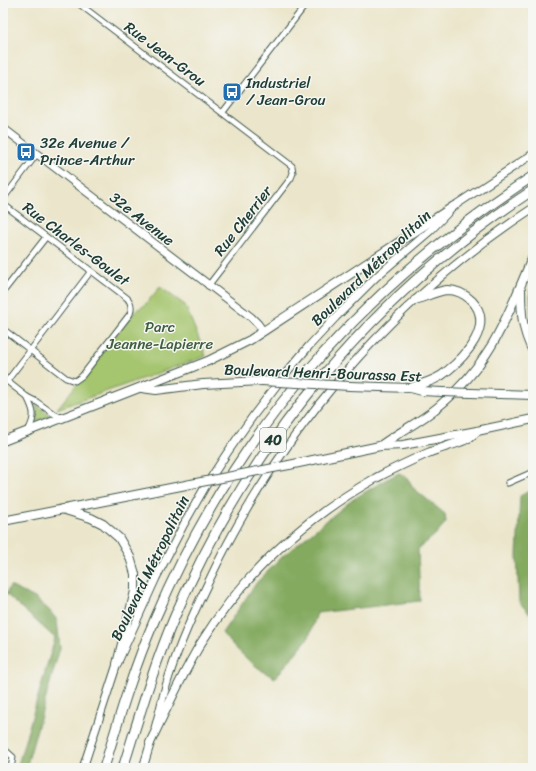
<svg xmlns="http://www.w3.org/2000/svg" width="536" height="771" viewBox="0 0 536 771" font-family="Sriracha,sans-serif">
<style>
.green{fill:#a5c56e;stroke:#628151}
.forest{fill:#84aa61;stroke:#52744a}
.lines{fill:none;stroke-linecap:round;stroke-linejoin:round}
.street-casing{stroke:#3e564b;stroke-width:7}
.secondary-casing{stroke:#3e564b;stroke-width:9}
.primary-casing{stroke:#3e564b;stroke-width:10}
.highway-casing{stroke:#3e564b;stroke-width:11}
.street{stroke:#fff;stroke-width:5}
.secondary{stroke:#fff;stroke-width:7}
.primary{stroke:#fff;stroke-width:8}
.highway{stroke:#fff;stroke-width:9}
.primary-bridge-casing{stroke:#3e564b;stroke-width:10;stroke-linecap:butt}
.primary-bridge{stroke:#fff;stroke-width:8}
.labels{text-anchor:middle;stroke-width:3;stroke-linejoin:round;paint-order:stroke}
.shield{fill:#f6f6f2;stroke:#60746d;stroke-width:1}
.shield-label{font-size:14px;font-weight:bold;fill:#1f3d34}
.street-label{font-size:15px;fill:#1f3d34;stroke:#f6f6f2}
.poi-label{font-size:15px;fill:#1f3d34;stroke:#f6f6f2;text-anchor:start}
.park-label{font-size:15px;fill:#405f42;stroke:#f6f6f2}
</style>
<rect width="100%" height="100%" fill="#f6f6f2"/>
<filter id="ink" filterUnits="userSpaceOnUse"><feTurbulence type="fractalNoise" baseFrequency=".025" numOctaves="2"/><feDisplacementMap in="SourceGraphic" scale="8" xChannelSelector="R" yChannelSelector="G"/><feConvolveMatrix kernelMatrix="1 2 1 2 8 2 1 2 1" color-interpolation-filters="sRGB"/></filter>
<filter id="wash" filterUnits="userSpaceOnUse"><feTurbulence type="fractalNoise" baseFrequency=".012" numOctaves="4" result="noise"/><feDisplacementMap in="SourceGraphic" scale="16" xChannelSelector="R" yChannelSelector="G"/><feGaussianBlur stdDeviation="0.9" result="paint"/><feColorMatrix in="noise" values="0 0 0 0 0 0 0 0 0 0 0 0 0 0 0 0 0 1.4 0 .05"/><feComposite in="paint" operator="in"/></filter>
<g filter="url(#wash)">
<rect width="100%" height="100%" fill="#ebe6cb"/>
<g class="green">
<polygon points="160,287 185,305 206,356 57,409 136,310 144,306"/>
<polygon points="36,404 37,405 51,416 35,422 37,417"/>
</g>
<g class="forest">
<polygon points="533,281 533,329 531,324 530,291"/>
<path d="M 399,473 C 405,476 410,479 412,487 L 445,514 L 446,522 L 435,535 L 418,549 L 420,601 L 317,613 L 309,637 L 275,678 C 254,668 237,650 222,633 L 257,582 L 283,556 L 352,500 L 385,480 Z"/>
<polygon points="533,489 533,613 529,613 519,602 517,556 520,496"/>
<polygon points="10,586 35,598 49,610 57,620 60,648 26,768 17,768 55,638 6,594"/>
</g>
</g>
<g filter="url(#ink)">
<g class="lines">
<defs>
<g id="street">
<polyline points="78,3 292,166 293,173 291,178 208,286"/>
<polyline points="223,112 307,3"/>
<polyline points="3,199 37,154"/>
<path d="M 3,204 L 127,298 C 132,303 132,308 130,314 L 82,376 L 75,381 L 66,378 L 3,329"/>
<polyline points="3,292 46,237"/>
<polyline points="3,378 27,397 37,402 54,414 63,418"/>
<polyline points="7,381 91,271"/>
<path d="M 27,397 C 34,411 36,416 28,431"/>
<polyline points="508,483 533,472"/>
<polyline points="3,644 3,647"/>
<polyline points="3,748 13,757 11,768"/>
</g>
<g id="secondary">
<polyline points="3,128 251,317 258,324 263,331"/>
<path d="M 155,728 C 159,714 162,700 166,686 C 176,652 191,618 207,585 C 278,433 392,300 533,208"/>
<polyline points="83,768 117,664 156,578 184,524 205,487 227,453 253,416 286,373 309,346 336,317 376,277 431,230 454,206 533,154"/>
<polyline points="143,768 152,738"/>
</g>
<g id="primary">
<path d="M 521,290 C 521,312 522,331 533,351"/>
<polyline points="350,386 410,388 421,391 442,392"/>
<polyline points="142,388 156,390 203,384 262,381"/>
<path d="M 410,388 C 423,383 436,381 446,372 C 465,357 495,325 472,301 C 465,294 457,290 447,290 C 437,291 425,297 415,300"/>
<polyline points="471,393 533,395"/>
<polyline points="3,441 208,361 250,340 454,206"/>
<path d="M 380,446 C 399,432 420,422 438,407 C 492,363 507,317 533,256"/>
<polyline points="289,465 380,446 403,445 477,431 533,419"/>
<polyline points="62,509 91,518 103,524 119,538 130,557 135,574 135,591 117,664"/>
<polyline points="3,521 191,484"/>
<path d="M 150,743 C 166,709 182,675 201,643 C 244,574 305,518 376,478 C 393,469 410,461 428,453 C 440,448 453,445 465,440 C 470,438 474,434 477,431"/>
</g>
<g id="highway">
<path d="M 104,768 C 119,718 134,667 155,619 C 236,429 362,288 533,176"/>
<path d="M 123,768 C 139,717 154,665 175,616 C 251,440 373,295 533,190"/>
</g>
</defs>
<use href="#street" class="street-casing"/>
<use href="#secondary" class="secondary-casing"/>
<use href="#primary" class="primary-casing"/>
<use href="#highway" class="highway-casing"/>
<use href="#street" class="street"/>
<use href="#secondary" class="secondary"/>
<use href="#primary" class="primary"/>
<use href="#highway" class="highway"/>
<defs>
<g id="primary-bridge">
<polyline points="262,381 350,386"/>
<polyline points="442,392 471,393"/>
<polyline points="191,484 289,465"/>
</g>
</defs>
<use href="#primary-bridge" class="primary-bridge-casing"/>
<use href="#primary-bridge" class="primary-bridge"/>
</g>
</g>
<defs>
<symbol id="bus-square" viewBox="-11 -11 22 22"><rect x="-9" y="-9" width="18" height="18" rx="4" fill="#1f6fb2" stroke="#f6f6f2"/><path d="M-5-6H5V4H4V6H2V4H-2V6H-4V4H-5ZM-3.5-4V0h7V-4ZM-3.5 1.2v1.5H-2V1.2ZM2 1.2v1.5H3.5V1.2Z" fill="#fff"/></symbol>
</defs>
<g fill-rule="evenodd">
<use href="#bus-square" x="221" y="81" width="22" height="22"/>
<use href="#bus-square" x="15" y="141" width="22" height="22"/>
</g>
<g class="labels">
<rect class="shield" x="260" y="428" width="26" height="24" rx="3"/>
<g class="shield-label">
<text x="273" y="445">40</text>
</g>
<g class="street-label">
<text transform="translate(165 54) rotate(37)" y="5">Rue Jean-Grou</text>
<text transform="translate(142 219) rotate(38)" y="5">32e Avenue</text>
<text transform="translate(243 221) rotate(-52)" y="5">Rue Cherrier</text>
<text transform="translate(76 244) rotate(37)" y="5">Rue Charles-Goulet</text>
<text transform="translate(371 268) rotate(-44)" y="5">Boulevard Métropolitain</text>
<text transform="translate(323 373) rotate(2)" y="5">Boulevard Henri-Bourassa Est</text>
<text transform="translate(150 568) rotate(-64)" y="5">Boulevard Métropolitain</text>
</g>
<g class="poi-label">
<text x="246" y="88">Industriel<tspan x="246" dy="17">/ Jean-Grou</tspan></text>
<text x="40" y="148">32e Avenue /<tspan x="40" dy="17">Prince-Arthur</tspan></text>
</g>
<g class="park-label">
<text x="160" y="332">Parc<tspan x="160" dy="17">Jeanne-Lapierre</tspan></text>
</g>
</g>
<rect width="536" height="771" fill="none" stroke="#f6f6f2" stroke-width="16"/>
</svg>
